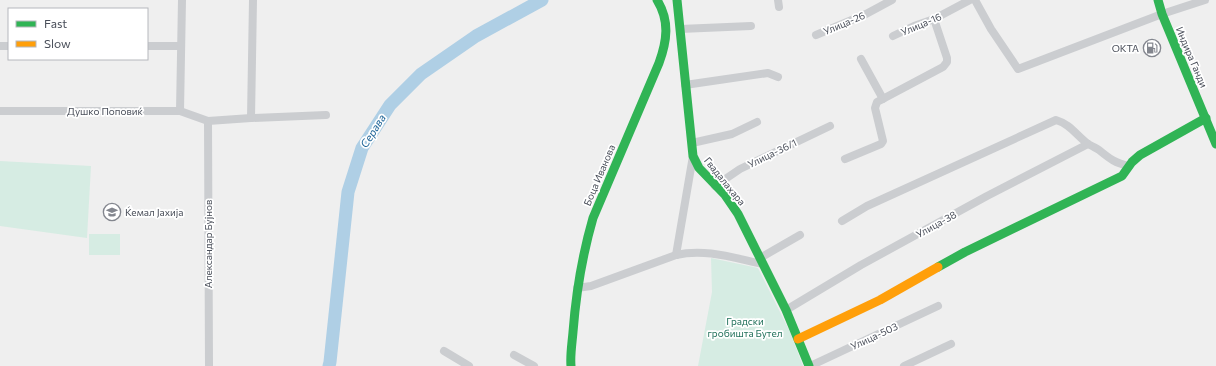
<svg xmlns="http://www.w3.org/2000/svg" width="1216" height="366" viewBox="0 0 1216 366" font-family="Commissioner,sans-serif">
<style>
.green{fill:#d6ece3}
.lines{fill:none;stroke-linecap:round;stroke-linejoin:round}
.river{stroke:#afcfe5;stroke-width:13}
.street{stroke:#cbcdd0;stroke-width:8}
.fast{stroke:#30b455;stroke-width:9}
.slow{stroke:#ff9f0a;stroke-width:9}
.labels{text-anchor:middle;stroke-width:3.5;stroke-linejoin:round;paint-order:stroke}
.street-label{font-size:10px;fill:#494e59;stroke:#fff}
.poi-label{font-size:10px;fill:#494e59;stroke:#fff;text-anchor:end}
.park-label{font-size:10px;fill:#22715b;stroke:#fff}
.water-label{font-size:11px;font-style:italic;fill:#1e6497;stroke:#fff}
</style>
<rect width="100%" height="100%" fill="#efefef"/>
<g class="green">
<polygon points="0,161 91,166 87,238 0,226"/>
<rect x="89" y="234" width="31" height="21"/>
<polygon points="711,258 758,268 790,332 803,366 698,366 712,292"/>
</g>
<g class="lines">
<polyline class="river" points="329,366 330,362 348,192 362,148 390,105 421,74 476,36 542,0"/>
<g class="street">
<polyline points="778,0 779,7"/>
<polyline points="975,0 991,29 1018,69 1162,14 1205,0"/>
<polyline points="680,29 751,26"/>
<polyline points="816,35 866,14 892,0"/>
<polyline points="893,36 914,26 934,19 970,0"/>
<polyline points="0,46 9,46"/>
<polyline points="147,46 181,46"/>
<polyline points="861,59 883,99"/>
<polyline points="685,85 768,73 778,77"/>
<polyline points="0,111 180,111 208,121 251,118 326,115"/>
<polyline points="180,111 182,0"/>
<polyline points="251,118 253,0"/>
<polyline points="208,121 209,366"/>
<polyline points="692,143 732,134 757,122"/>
<polyline points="845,159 881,144 883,141 875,108 877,102 943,67 947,62 947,58 934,19"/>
<polyline points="715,186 740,169 830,126"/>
<path d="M 842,221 L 867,206 L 1056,120 C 1070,124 1077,136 1088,144 C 1092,146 1096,148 1099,150 C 1110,159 1115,163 1129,166"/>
<polyline points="676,255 693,156"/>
<polyline points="760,258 800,235"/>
<path d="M 577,288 L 591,286 L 676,255 C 705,248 734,258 763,264"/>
<polyline points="786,310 861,265 987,196 1088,144"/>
<polyline points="444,351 469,366"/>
<polyline points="514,355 534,366"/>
<polyline points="810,366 938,306"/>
<polyline points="904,366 951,344"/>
</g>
<g class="fast">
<polyline points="677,0 693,156 699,168 725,195 738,214 786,310 809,366"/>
<polyline points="1158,0 1162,14 1216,144"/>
<polyline points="938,267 965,252 1122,176 1132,162 1140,155 1206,118"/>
<path d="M 571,366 C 570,355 572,344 573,332 C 576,293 582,256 593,218 L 659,63 C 667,41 670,21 657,0"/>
</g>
<polyline class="slow" points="798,339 880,300 938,267"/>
</g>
<defs>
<symbol id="fuel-ring" viewBox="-11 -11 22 22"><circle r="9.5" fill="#fff" stroke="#83868e" stroke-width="1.5"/><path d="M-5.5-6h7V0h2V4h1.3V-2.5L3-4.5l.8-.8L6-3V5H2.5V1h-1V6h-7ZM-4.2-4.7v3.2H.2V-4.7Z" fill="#83868e"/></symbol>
<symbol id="school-ring" viewBox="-11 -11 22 22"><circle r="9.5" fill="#fff" stroke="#83868e" stroke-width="1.5"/><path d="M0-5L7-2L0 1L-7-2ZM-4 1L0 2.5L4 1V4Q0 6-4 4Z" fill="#83868e"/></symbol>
</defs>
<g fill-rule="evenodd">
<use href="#fuel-ring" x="1142" y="38" width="20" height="20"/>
<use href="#school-ring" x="102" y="202" width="20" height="20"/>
</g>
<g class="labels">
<g class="street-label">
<text transform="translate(844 23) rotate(-23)" y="4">Улица-26</text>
<text transform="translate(921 24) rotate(-23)" y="4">Улица-16</text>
<text transform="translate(1192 57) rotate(67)" y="4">Индира Ганди</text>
<text x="105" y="115">Душко Поповиќ</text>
<text transform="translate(772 153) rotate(-26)" y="4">Улица-36/1</text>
<text transform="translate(599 175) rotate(-67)" y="4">Боца Иванова</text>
<text transform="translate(725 181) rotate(51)" y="4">Гвадалахара</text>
<text transform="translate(936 224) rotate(-29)" y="4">Улица-38</text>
<text transform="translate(208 244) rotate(-90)" y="4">Александар Бујнов</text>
<text transform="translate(874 336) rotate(-25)" y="4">Улица-503</text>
</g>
<g class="poi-label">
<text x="1139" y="52">ОКТА</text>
<text x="125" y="216" text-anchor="start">Ќемал Јахија</text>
</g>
<g class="park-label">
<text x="745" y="325">Градски<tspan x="745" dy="12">гробишта Бутел</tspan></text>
</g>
<g class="water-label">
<text transform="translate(373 131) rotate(-58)" y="4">Серава</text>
</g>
</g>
<rect x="8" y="8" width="140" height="52" fill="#ffffff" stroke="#b6b8bd"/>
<rect x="16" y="21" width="20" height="6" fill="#30b455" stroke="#b6b8bd"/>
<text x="44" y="28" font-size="12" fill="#494e59">Fast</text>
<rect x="16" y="41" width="20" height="6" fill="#ff9f0a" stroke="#b6b8bd"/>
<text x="44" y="48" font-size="12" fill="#494e59">Slow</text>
</svg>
